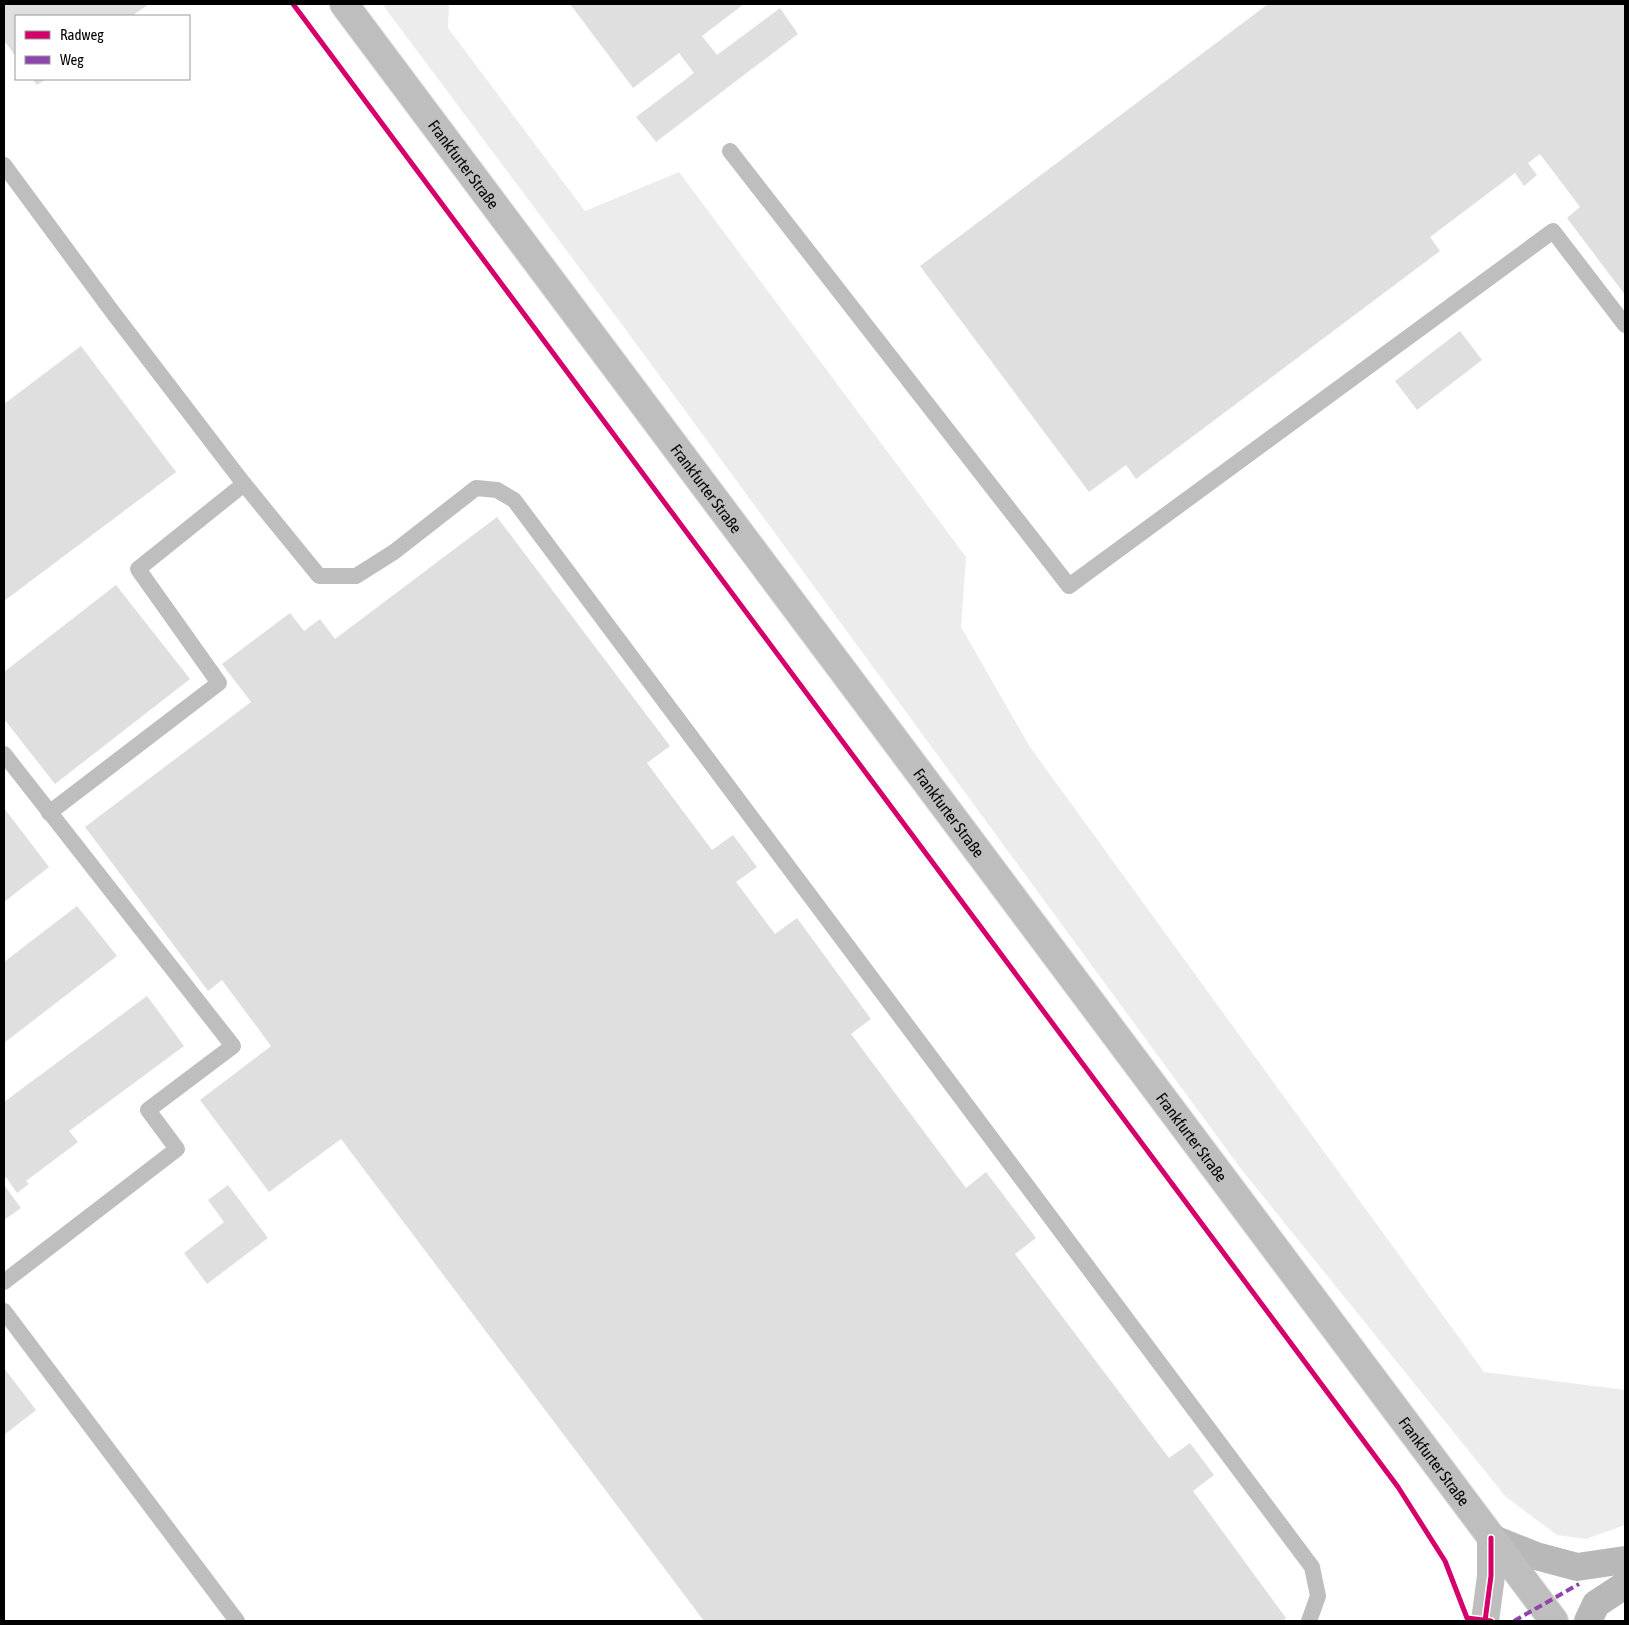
<svg xmlns="http://www.w3.org/2000/svg" width="1629" height="1625" viewBox="0 0 1629 1625" font-family="'Asap Condensed',sans-serif">
<style>
.green{fill:#ececec}
.building{fill:#dfdfdf}
.lines{fill:none;stroke-linecap:round;stroke-linejoin:round}
.primary-casing{stroke:#dbdbdb;stroke-width:30}
.service{stroke:#bebebe;stroke-width:16}
.tertiary{stroke:#bebebe;stroke-width:28}
.secondary{stroke:#b8b8b8;stroke-width:28}
.primary{stroke:#bebebe;stroke-width:28}
.quiet{stroke:#8e44ad;stroke-width:4;stroke-dasharray:8 4;stroke-linecap:butt}
.cycleway-casing{stroke:#fff;stroke-width:8}
.cycleway{stroke:#d6006c;stroke-width:5}
.labels{text-anchor:middle;stroke-width:4.5;stroke-linejoin:round;paint-order:stroke}
.street-label{font-size:16px;fill:#000;stroke:#fff}
</style>
<rect width="100%" height="100%" fill="#fff"/>
<polygon class="green" points="382,4 449,4 448,28 585,211 679,172 966,557 961,627 1030,747 1484,1372 1625,1390 1625,1525 1586,1539 1557,1535 1506,1497 1241,1169 626,330"/>
<g class="building">
<polygon points="4,4 149,4 132,16 16,16 16,57 4,40"/>
<polygon points="570,4 744,4 702,36 717,55 780,8 798,34 656,142 636,117 694,73 679,53 633,88"/>
<polygon points="1268,4 1625,4 1625,295 1567,218 1580,207 1540,154 1528,163 1537,175 1524,186 1515,173 1430,237 1440,251 1136,479 1126,465 1089,492 920,266"/>
<polygon points="32,79 46,79 37,85"/>
<polygon points="1460,331 1482,360 1417,410 1395,381"/>
<polygon points="81,346 176,472 4,601 4,404"/>
<polygon points="497,517 670,746 647,763 712,850 733,835 757,867 736,882 775,934 797,918 871,1019 851,1034 966,1188 986,1172 1036,1238 1015,1254 1169,1458 1190,1443 1214,1475 1193,1491 1286,1618 1282,1621 704,1621 341,1139 269,1192 200,1100 271,1046 222,980 208,991 85,827 251,702 222,664 290,613 304,631 320,619 335,639"/>
<polygon points="116,585 190,679 55,784 4,719 4,672"/>
<polygon points="4,808 49,867 4,902"/>
<polygon points="77,906 117,956 4,1043 4,962"/>
<polygon points="147,996 184,1046 69,1131 78,1142 26,1181 29,1184 17,1193 6,1177 4,1179 4,1102"/>
<polygon points="4,1185 21,1208 4,1220"/>
<polygon points="228,1185 268,1238 207,1284 184,1253 224,1222 208,1200"/>
<polygon points="4,1368 36,1410 4,1435"/>
</g>
<g class="lines">
<defs>
<g id="primary">
<path id="s1" d="M 344,4 L 1554,1621"/>
</g>
</defs>
<use href="#primary" class="primary-casing"/>
<g class="service">
<polyline points="730,151 1069,586 1553,231 1625,325"/>
<polyline points="4,165 114,314 244,484 138,569 219,683 49,813"/>
<polyline points="244,484 319,576 356,576 394,552 476,488 497,490 514,500 1312,1567 1318,1596 1309,1621"/>
<polyline points="4,754 233,1046 148,1110 177,1149 4,1282"/>
<polyline points="4,1311 237,1621"/>
</g>
<polyline class="tertiary" points="1485,1621 1491,1576 1491,1538"/>
<g class="secondary">
<polyline points="1491,1538 1536,1556 1577,1567 1625,1560"/>
<polyline points="1588,1621 1596,1604 1625,1585"/>
</g>
<use href="#primary" class="primary"/>
<polyline class="quiet" points="1514,1621 1579,1584"/>
<defs>
<g id="cycleway">
<polyline points="293,4 1398,1487 1445,1561 1467,1618 1491,1621"/>
<polyline points="1485,1621 1491,1576 1491,1538"/>
</g>
</defs>
<use href="#cycleway" class="cycleway-casing"/>
<use href="#cycleway" class="cycleway"/>
</g>
<g class="labels">
<g class="street-label">
<text dy="6" stroke="none"><textPath href="#s1" startOffset="200">Frankfurter Straße</textPath></text>
<text dy="6" stroke="none"><textPath href="#s1" startOffset="605">Frankfurter Straße</textPath></text>
<text dy="6" stroke="none"><textPath href="#s1" startOffset="1010">Frankfurter Straße</textPath></text>
<text dy="6" stroke="none"><textPath href="#s1" startOffset="1415">Frankfurter Straße</textPath></text>
<text dy="6" stroke="none"><textPath href="#s1" startOffset="1820">Frankfurter Straße</textPath></text>
</g>
</g>
<rect width="1629" height="1625" fill="none" stroke="#000000" stroke-width="10"/>
<rect x="15" y="15" width="175" height="65" fill="#ffffff" stroke="#999999"/>
<rect x="25" y="31" width="25" height="8" fill="#d6006c" stroke="#999999"/>
<text x="60" y="40" font-size="15" fill="#000000">Radweg</text>
<rect x="25" y="56" width="25" height="8" fill="#8e44ad" stroke="#999999"/>
<text x="60" y="65" font-size="15" fill="#000000">Weg</text>
</svg>
